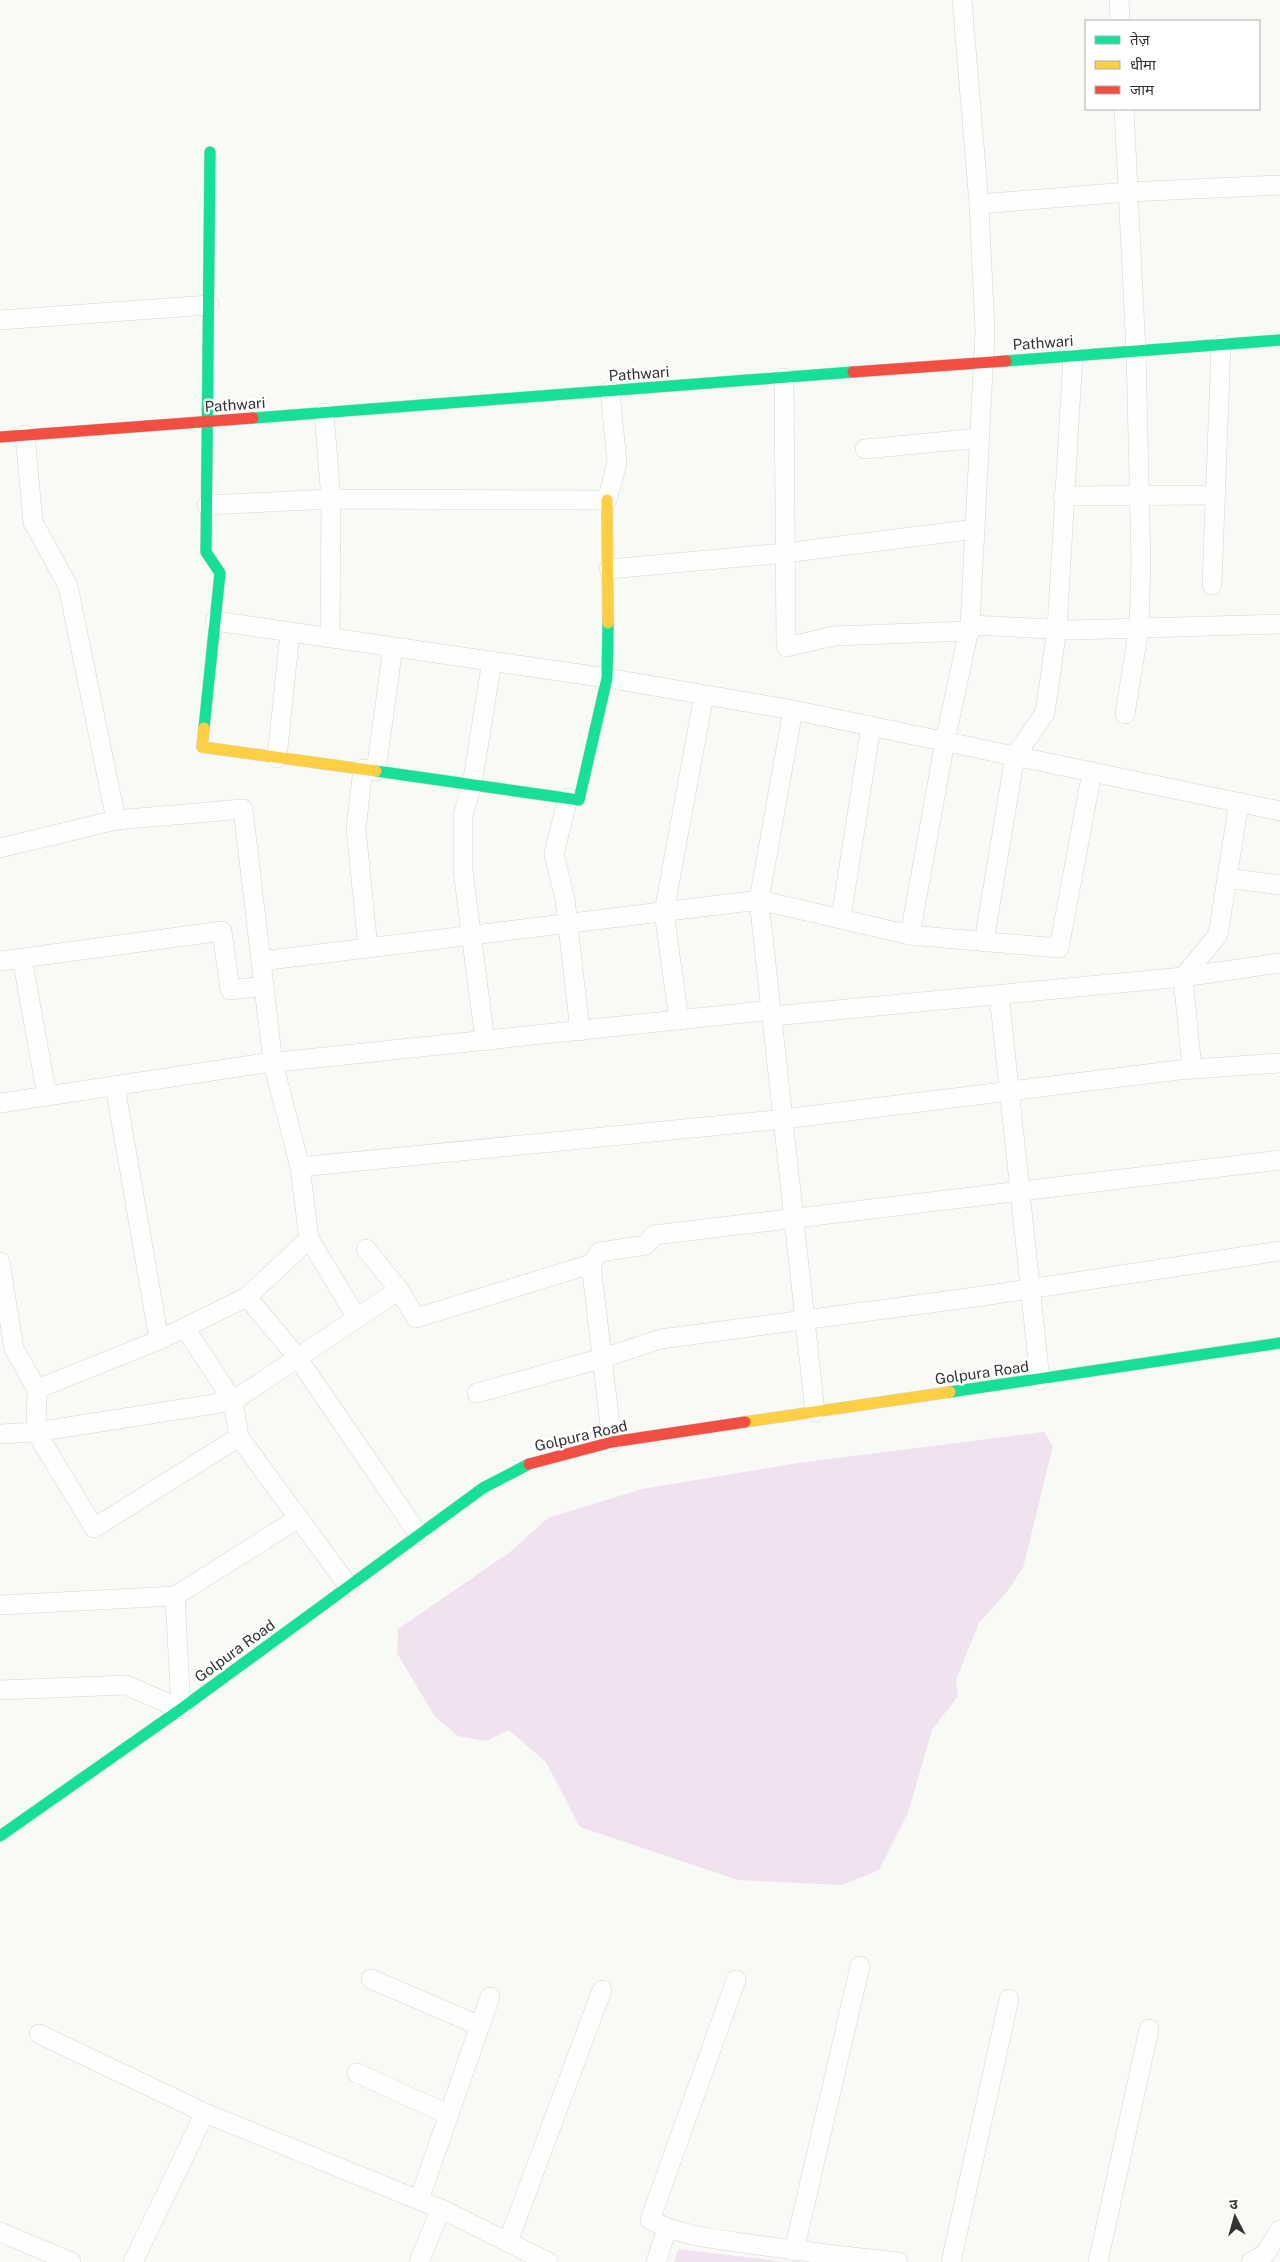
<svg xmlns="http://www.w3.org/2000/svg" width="1280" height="2262" viewBox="0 0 1280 2262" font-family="'Public Sans','Noto Sans Devanagari',sans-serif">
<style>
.green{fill:#f0e3ef}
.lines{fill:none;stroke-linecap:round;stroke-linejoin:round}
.street-casing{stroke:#d3d6d2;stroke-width:20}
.fast-casing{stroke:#d3d6d2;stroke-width:12}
.slow-casing{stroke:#d3d6d2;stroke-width:12}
.jam-casing{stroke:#d3d6d2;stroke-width:12}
.street{stroke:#fefefe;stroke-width:19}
.fast{stroke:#16e098;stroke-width:11}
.slow{stroke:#ffcf43;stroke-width:11}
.jam{stroke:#f24e42;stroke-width:11}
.labels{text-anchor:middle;stroke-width:4.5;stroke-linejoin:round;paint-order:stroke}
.street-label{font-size:15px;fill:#323531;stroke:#fff}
</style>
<rect width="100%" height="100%" fill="#f7faf5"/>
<g class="green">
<polygon points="1044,1432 1053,1446 1023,1568 1006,1593 979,1623 956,1680 958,1696 932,1730 908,1813 879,1870 842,1885 738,1880 580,1827 546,1762 509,1730 486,1741 458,1736 435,1717 397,1653 398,1629 510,1552 548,1518 642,1489 798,1463"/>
<polygon points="678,2249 788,2262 674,2262"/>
</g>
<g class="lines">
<defs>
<g id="street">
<polyline points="1119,0 1120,21"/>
<polyline points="1124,109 1136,351 1141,562 1139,628 1125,714"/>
<polyline points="979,204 1128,192 1280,185"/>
<polyline points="0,320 209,305"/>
<polyline points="784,378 786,647 834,636 970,631"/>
<polyline points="324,413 331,499 330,638"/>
<polyline points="25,435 33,522 68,586 116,820"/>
<polyline points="865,449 980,438"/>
<polyline points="1063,496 1215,495"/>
<polyline points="207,505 331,499 607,500 617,463 610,391"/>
<polyline points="609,569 785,553 975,529"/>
<polyline points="1212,585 1221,345"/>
<polyline points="215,621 607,678 793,710 1280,811"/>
<polyline points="970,625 1072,630 1280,624"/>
<polyline points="793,710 759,900 815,1412"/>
<polyline points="277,758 290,632"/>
<polyline points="363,769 356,829 368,948"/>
<polyline points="376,771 393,647"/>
<polyline points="568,798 554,854 565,899 580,1031"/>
<polyline points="0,848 116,820 243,809 273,1063 300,1167 309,1239 247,1297 159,1340 37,1389"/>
<polyline points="1227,878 1280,885"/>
<polyline points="841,918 871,726"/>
<polyline points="910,935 945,741 970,625 985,332 979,204 962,0"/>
<polyline points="984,942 1015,756 1045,713 1057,629 1073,356"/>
<polyline points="22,958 47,1096"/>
<polyline points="0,961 222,931 230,990 264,986"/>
<polyline points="261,961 759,900 910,935 1059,948 1092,772"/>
<polyline points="1183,977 1218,935 1239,802"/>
<polyline points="1183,977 1280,963"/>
<polyline points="999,994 1040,1380"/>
<polyline points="773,1016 1183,977 1192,1069"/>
<polyline points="679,1020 664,912 704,695"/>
<polyline points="485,1041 463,871 463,815 472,785 492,661"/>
<polyline points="115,1086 159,1340"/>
<polyline points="0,1103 259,1064 772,1010"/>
<polyline points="300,1167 784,1119 1179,1070 1280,1063"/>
<polyline points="309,1239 357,1318"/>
<polyline points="366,1249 399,1290 416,1318 591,1264 600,1252 646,1245 654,1235 1280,1160"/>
<polyline points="0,1262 14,1349 37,1389 36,1432 94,1528 239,1437"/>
<polyline points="591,1264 612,1442"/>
<polyline points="247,1297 297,1357 419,1535"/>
<polyline points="185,1328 233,1401 239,1437 349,1587"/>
<polyline points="477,1393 603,1358 661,1339 976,1297 1280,1251"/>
<polyline points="0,1434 36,1432 233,1401 399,1290"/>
<polyline points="0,1605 175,1596 299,1518"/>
<polyline points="0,1690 126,1685 181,1709 175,1596"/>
<polyline points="371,1979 480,2026"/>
<path d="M 736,1980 L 650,2220 C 682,2236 715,2239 750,2244 C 799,2251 848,2257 898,2262"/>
<polyline points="39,2034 205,2113 441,2209 548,2262"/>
<polyline points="357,2073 449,2115"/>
<polyline points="419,2200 490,1997"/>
<polyline points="0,2232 71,2262"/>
<polyline points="508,2242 602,1990"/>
<polyline points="794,2251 860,1966"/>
<polyline points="133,2262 205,2113"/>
<polyline points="419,2262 441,2209"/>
<polyline points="656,2262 667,2229"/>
<polyline points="951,2262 1009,1999"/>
<polyline points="1098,2262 1149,2029"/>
<polyline points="1251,2262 1265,2254 1280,2230"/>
</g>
<g id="fast">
<polyline points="1006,361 1280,340"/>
<polyline points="253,418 853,372"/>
<polyline points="204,728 220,573 206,552 210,152"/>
<polyline points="376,771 579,800 607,678 608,623"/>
<polyline points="950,1392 1280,1343"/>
<polyline points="0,1836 181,1709 483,1488 529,1464"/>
</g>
<g id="slow">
<polyline points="607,500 608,623"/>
<polyline points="204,728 202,747 376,771"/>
<polyline points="745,1422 950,1392"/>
</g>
<g id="jam">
<polyline points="853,372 1006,361"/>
<polyline points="0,437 253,418"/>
<polyline points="529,1464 612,1442 745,1422"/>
</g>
</defs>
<use href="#street" class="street-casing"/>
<use href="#fast" class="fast-casing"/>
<use href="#slow" class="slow-casing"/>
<use href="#jam" class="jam-casing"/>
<use href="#street" class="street"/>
<use href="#fast" class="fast"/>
<use href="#slow" class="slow"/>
<use href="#jam" class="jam"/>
</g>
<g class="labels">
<g class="street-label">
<text transform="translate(1043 343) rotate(-4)" y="5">Pathwari</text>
<text transform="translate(639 374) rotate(-4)" y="5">Pathwari</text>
<text transform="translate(235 405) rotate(-4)" y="5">Pathwari</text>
<text transform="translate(982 1373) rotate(-8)" y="5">Golpura Road</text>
<text transform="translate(581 1436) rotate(-13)" y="5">Golpura Road</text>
<text transform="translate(235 1651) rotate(-36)" y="5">Golpura Road</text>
</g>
</g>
<rect x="1085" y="20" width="175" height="90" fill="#ffffff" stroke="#adaead"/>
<rect x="1095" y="36" width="25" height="8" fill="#16e098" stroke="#adaead"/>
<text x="1130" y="45" font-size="15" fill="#323531">तेज़</text>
<rect x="1095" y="61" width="25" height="8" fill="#ffcf43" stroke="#adaead"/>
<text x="1130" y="70" font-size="15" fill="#323531">धीमा</text>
<rect x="1095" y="86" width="25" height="8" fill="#f24e42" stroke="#adaead"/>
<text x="1130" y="95" font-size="15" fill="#323531">जाम</text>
<g transform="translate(1235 2217) rotate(354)" stroke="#ffffff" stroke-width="4" paint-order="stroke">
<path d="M0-4L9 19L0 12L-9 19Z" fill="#323531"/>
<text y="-8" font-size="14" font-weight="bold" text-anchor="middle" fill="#323531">उ</text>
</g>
</svg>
